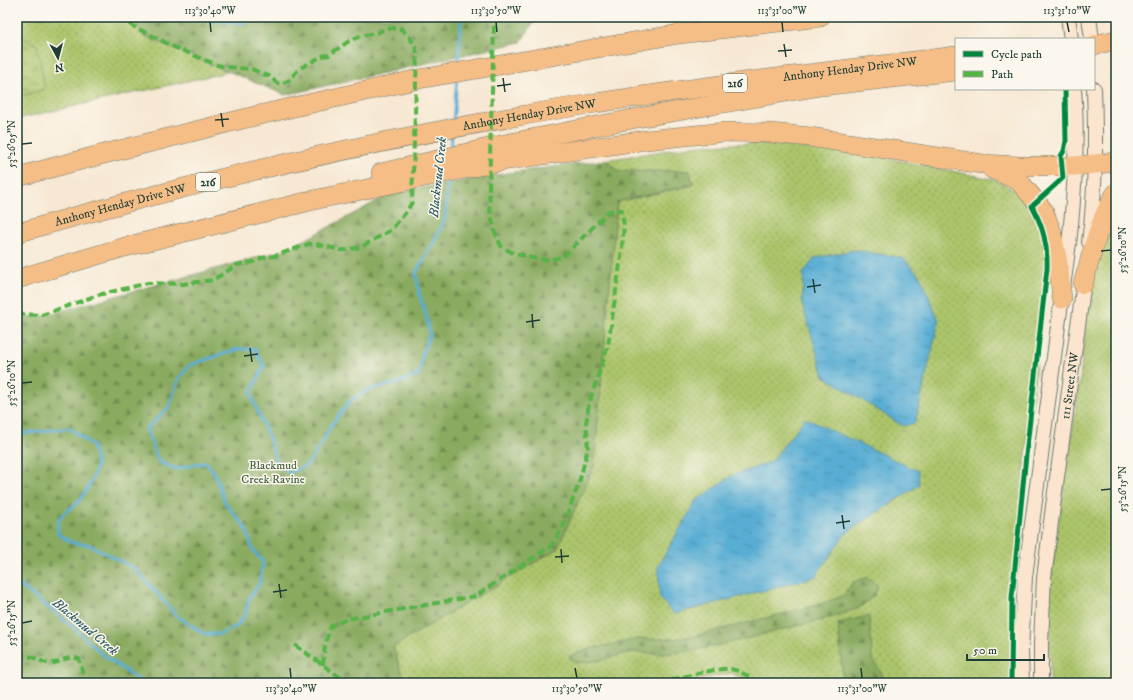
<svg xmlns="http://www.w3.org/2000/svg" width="1133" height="700" viewBox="0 0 1133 700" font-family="'IM FELL DW Pica',serif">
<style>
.grass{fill:url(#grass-dots);stroke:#668150}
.forest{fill:url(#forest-firs);stroke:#54744a}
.wetland{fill:url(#wetland-marsh);stroke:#668150}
.water{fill:url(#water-ripples);stroke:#3c7584}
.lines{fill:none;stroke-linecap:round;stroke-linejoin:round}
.stream{stroke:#58add4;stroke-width:3}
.secondary-casing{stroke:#6b796c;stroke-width:16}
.highway-casing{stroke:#6b796c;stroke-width:20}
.secondary{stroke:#fbe5cf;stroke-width:14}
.highway{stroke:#f6be87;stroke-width:19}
.quiet{stroke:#55b346;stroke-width:4;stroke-dasharray:8 4;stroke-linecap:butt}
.cycleway-casing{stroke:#fbf7ec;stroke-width:8}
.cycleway{stroke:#00873e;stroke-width:5}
.ticks{fill:none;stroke:#1f3d34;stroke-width:1.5}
.labels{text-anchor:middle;stroke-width:3;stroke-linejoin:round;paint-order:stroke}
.shield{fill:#fbf7ec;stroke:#61756b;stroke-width:1}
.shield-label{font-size:11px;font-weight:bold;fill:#1f3d34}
.street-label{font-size:12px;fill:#1f3d34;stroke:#fbf7ec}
.park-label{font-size:12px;fill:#425f42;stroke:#fbf7ec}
.water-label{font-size:13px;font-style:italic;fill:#305f64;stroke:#fbf7ec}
.neatline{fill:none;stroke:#1f3d34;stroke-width:1.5}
.ticks-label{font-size:10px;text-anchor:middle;fill:#1f3d34}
</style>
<defs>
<pattern id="grass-dots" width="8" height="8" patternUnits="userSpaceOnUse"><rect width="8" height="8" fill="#acc56b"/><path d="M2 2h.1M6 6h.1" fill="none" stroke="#8ba159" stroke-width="1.8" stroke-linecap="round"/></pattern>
<pattern id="forest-firs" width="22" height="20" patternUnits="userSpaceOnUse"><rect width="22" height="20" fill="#89aa5f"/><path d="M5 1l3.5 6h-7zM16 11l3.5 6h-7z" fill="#6f8c4f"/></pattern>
<pattern id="wetland-marsh" width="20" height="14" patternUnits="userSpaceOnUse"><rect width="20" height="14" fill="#acc56b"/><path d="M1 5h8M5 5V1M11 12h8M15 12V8" fill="none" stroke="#8ba159"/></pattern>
<pattern id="water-ripples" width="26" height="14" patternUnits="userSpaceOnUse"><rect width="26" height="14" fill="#58add4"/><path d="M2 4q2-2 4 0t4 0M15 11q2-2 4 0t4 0" fill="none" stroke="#488ead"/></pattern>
</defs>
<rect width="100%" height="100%" fill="#fbf7ec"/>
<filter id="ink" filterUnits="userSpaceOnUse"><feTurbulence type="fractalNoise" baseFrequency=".025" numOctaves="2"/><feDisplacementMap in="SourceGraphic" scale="8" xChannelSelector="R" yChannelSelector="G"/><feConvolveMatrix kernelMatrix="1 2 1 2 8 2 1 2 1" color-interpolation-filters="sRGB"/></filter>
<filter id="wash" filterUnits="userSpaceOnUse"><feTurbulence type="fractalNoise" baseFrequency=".012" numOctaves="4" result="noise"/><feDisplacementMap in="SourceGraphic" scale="16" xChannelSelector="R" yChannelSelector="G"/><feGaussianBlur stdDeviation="0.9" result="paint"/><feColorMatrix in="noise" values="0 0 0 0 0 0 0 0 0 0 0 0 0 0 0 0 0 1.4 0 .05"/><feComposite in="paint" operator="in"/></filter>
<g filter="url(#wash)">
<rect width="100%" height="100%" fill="#f7e8d3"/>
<g class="grass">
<polygon points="17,17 131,17 142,35 228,72 17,119"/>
<polygon points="766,143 887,158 997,180 1017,192 1032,206 1041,225 1048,254 1047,269 1026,455 1012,597 1011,683 746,683 732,673 683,683 405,683 393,647 557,549 594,466 617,202 693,185 690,171 618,171 606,160 700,145"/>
<polygon points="1116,203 1116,683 1050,683 1050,581 1080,380 1090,286"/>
</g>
<g class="forest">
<polygon points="131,17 537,17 521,42 285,95 142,35"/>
<polygon points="606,160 618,171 690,171 693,185 617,202 594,466 557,549 393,647 405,683 17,683 17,317 42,316 288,249 392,193 514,172"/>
<polygon points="868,577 878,586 874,596 859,608 833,617 745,639 696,650 664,654 631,652 598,661 575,663 569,656 589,649 638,639 671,639 695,636 817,605 843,596 853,582"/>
<polygon points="869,616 871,636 872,658 881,672 883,680 879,683 843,683 838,623"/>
</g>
<polygon class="wetland" points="17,35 37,45 45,89 17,97"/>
<g class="water">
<polygon points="855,250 903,258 920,276 939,321 915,423 903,426 824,376 802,304 804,272 815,258"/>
<polygon points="805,418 918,471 919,485 846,533 815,577 674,614 660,598 658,566 696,501 731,476 771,462"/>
</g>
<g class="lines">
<g class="stream">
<polyline points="205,17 208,20 243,23 253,17"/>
<polyline points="458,65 461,17"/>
<polyline points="453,121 457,79"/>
<polyline points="451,151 452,134"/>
<path d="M 17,434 L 69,428 L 92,445 C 93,451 97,460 96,466 C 96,476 83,497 76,504 C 63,515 56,514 58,534 L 73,543 L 90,545 L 135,569 L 177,616 L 204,634 L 221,634 L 237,626 L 245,615 L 249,598 L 259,584 L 263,562 L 253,550 L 245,527 L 225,503 L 214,472 L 206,462 L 176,469 L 159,462 L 146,429 L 169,407 L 178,380 L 190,365 L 238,349 L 255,349 L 264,367 L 250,393 L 271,443 L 275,459 L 289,473 L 307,465 L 319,448 L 332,424 L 350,401 L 367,390 L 394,384 L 419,375 L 423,351 L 430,334 L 426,315 L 419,293 L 416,272 L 433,244 L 445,219 L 448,178"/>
<polyline points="17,583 72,626 103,655 143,683"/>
</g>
</g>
</g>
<g filter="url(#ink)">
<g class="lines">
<defs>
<g id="secondary">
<polyline points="1068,17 1071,39"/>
<polyline points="1089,17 1092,39"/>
<path d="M 1089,242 C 1096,192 1096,140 1094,89"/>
<path d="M 1022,683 L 1021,650 L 1025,577 L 1070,235 C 1075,186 1078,137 1074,89"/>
<path id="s1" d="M 1041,683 L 1041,643 L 1044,578 L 1053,506 L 1085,275"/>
</g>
<g id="highway">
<polyline points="1094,45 1116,40"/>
<polyline points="992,169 1019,181 1043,210 1051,230 1058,262 1062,299"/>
<polyline points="381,173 510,143 632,119 821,86 956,71"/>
<polyline points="17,177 100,155 259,115 419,79 679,34 820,17"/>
<path id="s2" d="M 17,233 C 203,179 393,136 584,105 C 708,85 832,71 956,56"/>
<polyline points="17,279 125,247 318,199 508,160 646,140 725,132 770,133 810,137 982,164 1020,166 1075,166 1116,162"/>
<path d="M 1083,284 C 1092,254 1099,220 1116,193"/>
</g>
</defs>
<use href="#secondary" class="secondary-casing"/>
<use href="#highway" class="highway-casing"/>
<use href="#secondary" class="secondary"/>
<use href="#highway" class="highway"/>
<g class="quiet">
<polyline points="17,314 42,315 98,295 148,283 183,284 213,280 237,265 253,262 262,258 274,256 309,244 316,244 340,250 347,250 361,247 391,230 407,211 412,202 417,53 415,46 409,36 401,29 393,28 383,30 377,33 360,36 349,41 329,55 322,56 299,69 288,81 281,84 277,83 269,76 260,73 252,69 227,67 217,65 174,47 125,22 117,17"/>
<polyline points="295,645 348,683"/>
<path d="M 17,656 C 22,657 28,656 33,657 C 38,659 43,663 48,663 C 61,665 64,654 79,659 C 81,668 84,672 84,681 C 91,683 100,680 107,680 L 109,683"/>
<polyline points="323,665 325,644 331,626 347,619 476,596 551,546 562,529 579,483 588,448 586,424 589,403 608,346 621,257 624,226 622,210 609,211 563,257 548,260 532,258 513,253 501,246 494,230 490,210 489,187 494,27 493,17"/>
<path d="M 660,683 C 676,679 716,667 731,669 C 741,671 750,677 758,683"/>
</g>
<defs>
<path id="cycleway" d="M 1011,683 L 1012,597 L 1026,455 L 1047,269 C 1048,245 1043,227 1032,206 L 1063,178 L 1061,156 L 1064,151 L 1066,141 L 1065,89"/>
</defs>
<use href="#cycleway" class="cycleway-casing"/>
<use href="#cycleway" class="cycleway"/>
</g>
</g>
<path class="ticks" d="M 210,22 L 211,32M 496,22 L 497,32M 782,22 L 783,32M 1067,22 L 1069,32M 784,44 L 786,57M 778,51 L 792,50M 503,78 L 505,92M 497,86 L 511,84M 221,113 L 223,127M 215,120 L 229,119M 22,144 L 32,143M 1101,251 L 1111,250M 813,279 L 815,293M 807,287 L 821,285M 532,314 L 533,328M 526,322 L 540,320M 250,348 L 252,362M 244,356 L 258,354M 22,383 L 32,382M 1101,490 L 1111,489M 842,515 L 844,529M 836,523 L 850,521M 561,549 L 562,563M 555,557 L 569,556M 279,584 L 281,598M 273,592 L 287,590M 22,623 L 32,621M 290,668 L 291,678M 575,668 L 577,678M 861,668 L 862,678"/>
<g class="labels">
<g class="shield">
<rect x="723" y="74" width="24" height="18" rx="3"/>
<rect x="196" y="173" width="24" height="18" rx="3"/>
</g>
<g class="shield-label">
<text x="735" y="87">216</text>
<text x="208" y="186">216</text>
</g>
<g class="street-label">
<text dy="4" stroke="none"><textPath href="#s2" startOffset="850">Anthony Henday Drive NW</textPath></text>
<text dy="4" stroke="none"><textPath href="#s2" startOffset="526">Anthony Henday Drive NW</textPath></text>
<text dy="4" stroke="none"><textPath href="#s2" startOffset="107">Anthony Henday Drive NW</textPath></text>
<text dy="4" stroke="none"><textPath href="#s1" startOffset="299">111 Street NW</textPath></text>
</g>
<g class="park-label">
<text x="273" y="469">Blackmud<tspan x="273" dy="14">Creek Ravine</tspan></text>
</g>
<g class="water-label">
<text transform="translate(437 177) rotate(-84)" y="5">Blackmud Creek</text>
<text transform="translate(86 626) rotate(40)" y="5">Blackmud Creek</text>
</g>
</g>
<rect width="1133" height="700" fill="none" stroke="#fbf7ec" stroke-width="44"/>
<rect x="955" y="38" width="140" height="52" fill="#fbf7ec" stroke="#a3ada2"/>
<rect x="963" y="51" width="20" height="6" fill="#00873e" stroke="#a3ada2"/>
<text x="991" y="58" font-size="12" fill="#1f3d34">Cycle path</text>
<rect x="963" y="71" width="20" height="6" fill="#55b346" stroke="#a3ada2"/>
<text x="991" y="78" font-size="12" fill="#1f3d34">Path</text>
<g transform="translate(58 58) rotate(173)" stroke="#fbf7ec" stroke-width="3" paint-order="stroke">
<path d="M0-3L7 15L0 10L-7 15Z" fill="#1f3d34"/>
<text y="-6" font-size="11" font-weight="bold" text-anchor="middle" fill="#1f3d34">N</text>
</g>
<path d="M967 654v6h77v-6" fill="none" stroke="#1f3d34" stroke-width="2"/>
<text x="973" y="654" font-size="12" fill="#1f3d34" stroke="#fbf7ec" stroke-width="3" paint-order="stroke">50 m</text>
<rect x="22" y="22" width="1089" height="656" class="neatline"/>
<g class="ticks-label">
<text x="210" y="14">113°30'40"W</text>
<text x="496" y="14">113°30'50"W</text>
<text x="782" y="14">113°31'00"W</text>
<text x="1067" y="14">113°31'10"W</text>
<text transform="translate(11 144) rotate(-90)" y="4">53°26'05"N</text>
<text transform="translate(1122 250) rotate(-90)" y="4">53°26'10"N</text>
<text transform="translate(11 383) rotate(-90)" y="4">53°26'10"N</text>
<text transform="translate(1122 489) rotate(-90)" y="4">53°26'15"N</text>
<text transform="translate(11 623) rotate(-90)" y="4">53°26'15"N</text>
<text x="291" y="692">113°30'40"W</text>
<text x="577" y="692">113°30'50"W</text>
<text x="862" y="692">113°31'00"W</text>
</g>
</svg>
